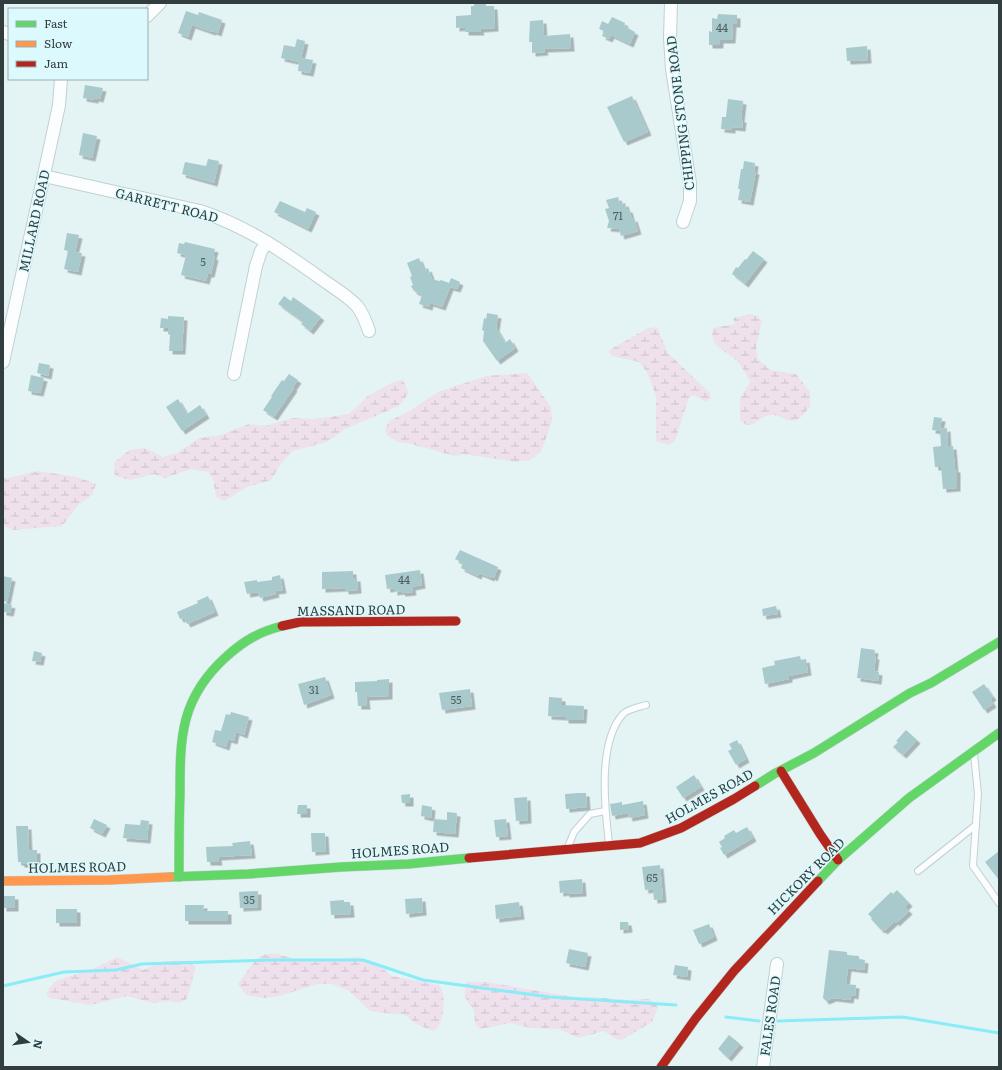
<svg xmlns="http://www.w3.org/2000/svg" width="1002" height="1070" viewBox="0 0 1002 1070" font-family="Literata,serif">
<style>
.wetland{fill:url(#wetland-marsh)}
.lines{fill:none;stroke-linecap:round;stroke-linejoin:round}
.stream{stroke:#8aecf7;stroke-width:3}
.building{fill:#a8cacd;filter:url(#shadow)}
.lane-casing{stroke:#c2d0d1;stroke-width:8}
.street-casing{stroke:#c2d0d1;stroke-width:14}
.fast-casing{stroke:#c2d0d1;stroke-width:10}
.slow-casing{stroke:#c2d0d1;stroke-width:10}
.jam-casing{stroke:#c2d0d1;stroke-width:10}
.lane{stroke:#fbfdfe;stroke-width:6}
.street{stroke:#fbfdfe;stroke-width:12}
.fast{stroke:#63d668;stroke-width:9}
.slow{stroke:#ff974d;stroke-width:9}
.jam{stroke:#b3261e;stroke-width:9}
.labels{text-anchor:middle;stroke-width:3;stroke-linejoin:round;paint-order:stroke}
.number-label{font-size:11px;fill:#4f6062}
.street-label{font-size:13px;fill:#313d3e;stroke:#dcfafd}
</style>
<defs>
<pattern id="wetland-marsh" width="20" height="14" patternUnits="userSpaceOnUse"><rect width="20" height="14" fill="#eee1ed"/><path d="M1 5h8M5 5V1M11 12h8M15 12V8" fill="none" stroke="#cdc2cc"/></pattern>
<filter id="shadow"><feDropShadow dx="3.5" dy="3.5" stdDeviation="0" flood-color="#0004"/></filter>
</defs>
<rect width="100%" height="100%" fill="#e4f4f5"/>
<g class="wetland">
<path d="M 749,314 L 757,316 L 762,321 L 756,347 L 758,359 L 770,370 L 796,374 L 810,392 L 810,407 C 806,411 802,418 796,420 C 786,423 782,415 773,415 C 757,414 756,433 740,421 L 740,399 L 750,382 C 747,376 743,369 739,363 C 729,350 708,349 713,328 L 735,324 L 733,318 Z"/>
<polygon points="657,327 668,353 710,393 711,398 705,402 695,395 689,397 675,441 668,445 656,441 656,396 647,372 639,362 612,356 608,351 648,328"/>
<polygon points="527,373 551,407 552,421 541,452 530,460 516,462 463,454 455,456 411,444 398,442 387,435 385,430 389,421 408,412 438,392 486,376"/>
<polygon points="403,380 409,393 399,406 345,429 327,442 293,451 282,462 271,480 247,487 224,501 216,497 213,479 208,472 191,469 165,478 154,474 130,480 115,476 114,463 129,450 145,448 163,457 177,453 199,438 221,435 249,424 265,426 293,418 315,419 349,414 368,396 393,382"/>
<polygon points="38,471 77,477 96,484 92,495 78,505 62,526 14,530 6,527 3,524 3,479"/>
<path d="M 266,954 L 276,954 L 308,962 L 358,957 L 377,964 L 392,976 L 439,985 C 447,993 445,1027 433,1031 L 416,1024 L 404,1014 L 395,1014 L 370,1011 L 349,991 L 332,984 L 317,984 L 280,996 L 265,998 L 246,995 L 238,984 C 246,974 253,959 266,954 Z"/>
<polygon points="117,957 143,970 164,961 188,961 196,967 187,999 179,1003 170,1001 153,1003 127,996 91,1005 49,998 46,993 54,982 61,979 95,968"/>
<path d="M 467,982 L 486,982 L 581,998 L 594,997 L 626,1000 L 649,999 L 658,1007 L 652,1022 L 621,1040 L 616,1039 L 604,1031 L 578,1038 L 559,1029 L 531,1028 L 510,1023 L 481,1029 C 471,1025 477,1016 473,1009 C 472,1006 468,1004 467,1001 C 464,996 464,987 467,982 Z"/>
</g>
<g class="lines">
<g class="stream">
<polyline points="3,986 64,972 116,970 142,964 272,960 363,960 423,980 550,997 676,1005"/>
<polyline points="726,1017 759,1021"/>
<polyline points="778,1021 903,1017 999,1033"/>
</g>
</g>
<g class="building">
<polygon points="474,4 486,4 486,6 494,6 495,28 480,29 481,32 465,32 465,27 456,28 456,16 471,15 471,6 474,6"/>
<polygon points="186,11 198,15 199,12 222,20 218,33 213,31 212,32 192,25 188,37 178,33"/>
<polygon points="718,14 737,15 737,24 733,24 732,40 720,40 720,45 709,45 709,31 712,32 712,18 717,19"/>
<polygon points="612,17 625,23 624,26 635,32 630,44 611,35 609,39 602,36 604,31 599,29 602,21 608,24"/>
<polygon points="543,20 544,36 570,34 571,48 544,49 545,52 532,53 532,42 529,42 530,21"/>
<polygon points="297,39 305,41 301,58 313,60 310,73 298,71 299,62 281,58 284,45 295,47"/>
<polygon points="867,46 868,60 847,61 846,48"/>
<polygon points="85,85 103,88 100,99 95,98 95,100 83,98"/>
<polygon points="632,96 648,132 624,142 607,107"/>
<polygon points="728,99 743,101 741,119 743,119 742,128 732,127 732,130 721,129 722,117 726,117"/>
<polygon points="83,133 97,136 92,158 79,155"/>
<polygon points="208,159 219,161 214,183 182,174 185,162 206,166"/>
<polygon points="744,161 755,163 754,171 756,171 750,202 738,200 740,189 738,189 741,169 743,169"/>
<polygon points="618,197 620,204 625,203 627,209 629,209 632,219 634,218 638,231 621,236 619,229 607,228 609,221 605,209 609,208 606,200"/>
<polygon points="280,201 305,212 307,208 316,212 308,229 274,212"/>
<polygon points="67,233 79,235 75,252 82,253 78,272 64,269 68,251 64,250"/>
<polygon points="185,242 215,249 213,256 215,257 211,274 208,274 206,281 181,275 186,255 177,253 179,243 184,244"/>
<polygon points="753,251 764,259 745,284 732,274 736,267 738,268 745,259 746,260"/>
<polygon points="419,258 424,270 428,268 432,279 439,281 441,280 449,283 451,278 460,282 457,289 450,287 442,307 430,303 429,307 419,304 422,295 414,291 411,286 413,285 410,277 412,276 407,263"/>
<polygon points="284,296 291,301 293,297 321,317 310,331 301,324 303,322 278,304"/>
<polygon points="487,313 498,315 496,328 505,343 510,339 515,348 497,361 483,341 484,331 482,330 484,318 486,319"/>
<polygon points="168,316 184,317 182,351 169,351 170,335 168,334 168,328 160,328 161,318 168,319"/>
<polygon points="39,363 50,365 48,376 37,373"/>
<polygon points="289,374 298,380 293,387 294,388 274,417 263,410 272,397 271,396 282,380 284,381"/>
<polygon points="31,375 44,378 40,393 28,391"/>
<polygon points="178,399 187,414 200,405 206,415 182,431 166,407"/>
<polygon points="934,417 942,418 940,429 947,428 948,446 953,446 955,469 957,469 957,488 943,489 941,467 935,467 933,447 941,446 940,431 932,430"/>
<polygon points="460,550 498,567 494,578 491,576 491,578 479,573 478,576 461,568 463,563 455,559"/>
<polygon points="420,570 422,585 412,587 413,592 402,593 401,591 394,592 394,588 387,589 385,575"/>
<polygon points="353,571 353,578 357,578 358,590 345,591 345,588 322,589 322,572"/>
<polygon points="280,575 283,590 275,591 276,594 260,598 258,592 247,594 244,582 257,580 257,582 272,580 272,577"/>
<polygon points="3,576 12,578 7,602 3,601"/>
<polygon points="208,596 215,612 187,624 184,618 180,619 177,612 198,603 197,601"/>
<polygon points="3,603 12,605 10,613 3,612"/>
<polygon points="776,606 778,614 763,616 762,609"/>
<polygon points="861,648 875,650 874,656 876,656 874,671 879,672 878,681 857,678"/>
<polygon points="34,651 42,653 40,662 32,661"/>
<polygon points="800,656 801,660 806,659 808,672 789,676 789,679 765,684 762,668 775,665 774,661"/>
<polygon points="325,677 331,695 304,705 298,684"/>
<polygon points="389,679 389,696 366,697 367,706 358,706 357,692 355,692 355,682 377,681 377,680"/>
<polygon points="984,684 993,697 990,699 993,704 984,710 972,692"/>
<polygon points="470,689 472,706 442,710 439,693"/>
<polygon points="549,697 562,698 562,705 584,706 583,720 565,720 565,717 548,716"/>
<polygon points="231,712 249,717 244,735 236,732 234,741 228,739 226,747 212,742 215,730 221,731 226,714 230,715"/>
<polygon points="906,730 917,740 903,755 893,747 898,742 896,741"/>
<polygon points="737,740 746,759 736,765 728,751 732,749 729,744"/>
<polygon points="694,775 701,787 683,798 676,787"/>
<polygon points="579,793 586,793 587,807 566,809 565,794"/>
<polygon points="410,794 410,803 402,803 401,795"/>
<polygon points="527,797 528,820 516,821 514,798"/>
<polygon points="643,801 645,815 629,818 628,813 612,816 610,804 622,802 622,805"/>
<polygon points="298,805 307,805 307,814 297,814"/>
<polygon points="422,805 432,807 431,818 421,816"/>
<polygon points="447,812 457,813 455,834 433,832 434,819 447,820"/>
<polygon points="94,819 107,825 102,834 90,828"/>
<polygon points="506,819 508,836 496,837 494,820"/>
<polygon points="141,820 149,821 147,840 123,838 125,824 140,825"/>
<polygon points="16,826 28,826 29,850 37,850 37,864 21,864 21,862 18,862"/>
<polygon points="747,827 753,838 724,855 720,848 722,847 719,842 725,838 724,836 734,830 736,833"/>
<polygon points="311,833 325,833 326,851 312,852"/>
<polygon points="250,841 252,855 218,857 219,862 207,862 206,847 233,846 232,843"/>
<polygon points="999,851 999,880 985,862"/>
<polygon points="660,865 663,899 654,900 653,889 645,890 642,867"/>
<polygon points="582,879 583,893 566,894 566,892 560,893 559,881"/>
<polygon points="897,890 909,903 905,907 909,911 896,923 895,921 884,931 882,929 881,930 871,919 872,918 868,914 891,892 893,894"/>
<polygon points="258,891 258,907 240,908 239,892"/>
<rect x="3" y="896" width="12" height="12"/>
<polygon points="422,898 423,912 406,914 405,899"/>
<polygon points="344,900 344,902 350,902 351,914 331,915 330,901"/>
<polygon points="519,902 521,916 496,919 495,905"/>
<polygon points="185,905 204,905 203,911 228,911 228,921 185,921"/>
<rect x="56" y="909" width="21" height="14"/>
<polygon points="620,922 628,922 629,929 620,930"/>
<polygon points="709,924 714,937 699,944 693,930"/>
<polygon points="569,949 588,953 585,967 566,963"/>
<polygon points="829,950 847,952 847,955 859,956 859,959 865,960 864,970 848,968 846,984 856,985 855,996 851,995 850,1000 833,998 826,1001 823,998"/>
<polygon points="675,965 688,967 687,977 673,975"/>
<polygon points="729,1035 740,1044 728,1058 718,1049"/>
</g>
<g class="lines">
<defs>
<g id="lane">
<polyline points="974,754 978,794 973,866 999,903"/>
<path d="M 609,844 C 605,809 597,743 623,714 C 628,709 639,707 646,705"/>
<polyline points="568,847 574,832 590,814 605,811"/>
<polyline points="918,871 976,825"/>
</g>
<g id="street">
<polyline points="671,3 670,38 672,69 690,183 690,201 683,222"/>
<polyline points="147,16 160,3"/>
<polyline points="3,32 9,34"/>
<path d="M 44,176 L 200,211 C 246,226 284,252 323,280 C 334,288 348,296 357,306 C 363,313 366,322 369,331"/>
<polyline points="3,362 55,124 59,105 61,79"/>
<polyline points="234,374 256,266 261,251 267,242"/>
<polyline points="763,1067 777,964"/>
</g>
<g id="fast">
<polyline points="755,786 774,774 814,753 910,693 931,683 999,642"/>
<polyline points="170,877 248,874 341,867 408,864 469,858"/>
<path d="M 179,877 C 179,850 179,822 180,795 C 180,737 180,698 227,656 C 245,640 259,632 282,626"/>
<polyline points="818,881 838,860 909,798 999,733"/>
</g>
<polyline id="slow" points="3,881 109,880 170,877"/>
<g id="jam">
<polyline points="282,626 300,622 456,621"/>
<polyline points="781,771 820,834 838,860"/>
<polyline points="469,858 640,843 681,828 734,799 755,786"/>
<polyline points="661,1067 696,1018 734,971 818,881"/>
</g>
</defs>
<use href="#lane" class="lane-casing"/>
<use href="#street" class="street-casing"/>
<use href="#fast" class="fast-casing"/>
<use href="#slow" class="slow-casing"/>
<use href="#jam" class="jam-casing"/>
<use href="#lane" class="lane"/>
<use href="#street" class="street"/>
<use href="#fast" class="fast"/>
<use href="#slow" class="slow"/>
<use href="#jam" class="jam"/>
</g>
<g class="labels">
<g class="number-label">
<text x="722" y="32">44</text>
<text x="618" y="220">71</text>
<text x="203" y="266">5</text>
<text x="404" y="584">44</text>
<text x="314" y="694">31</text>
<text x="456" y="704">55</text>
<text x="652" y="882">65</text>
<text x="249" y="904">35</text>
</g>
<g class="street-label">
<text transform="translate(680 113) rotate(-97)" y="5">CHIPPING STONE ROAD</text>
<text transform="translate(167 205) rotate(14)" y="5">GARRETT ROAD</text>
<text transform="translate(34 221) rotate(-78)" y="5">MILLARD ROAD</text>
<text transform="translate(351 610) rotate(-1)" y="5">MASSAND ROAD</text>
<text transform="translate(709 796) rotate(-29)" y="5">HOLMES ROAD</text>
<text transform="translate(400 850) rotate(-4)" y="5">HOLMES ROAD</text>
<text transform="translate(77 867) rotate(-1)" y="5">HOLMES ROAD</text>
<text transform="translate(806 876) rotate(-45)" y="5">HICKORY ROAD</text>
<text transform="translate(770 1016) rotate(-82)" y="5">FALES ROAD</text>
</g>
</g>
<rect width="1002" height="1070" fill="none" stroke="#313d3e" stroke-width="8"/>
<rect x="8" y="8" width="140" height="72" fill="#dcfafd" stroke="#98aeb1"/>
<rect x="16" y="21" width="20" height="6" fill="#63d668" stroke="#98aeb1"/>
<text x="44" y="28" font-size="12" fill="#313d3e">Fast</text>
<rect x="16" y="41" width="20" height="6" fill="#ff974d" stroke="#98aeb1"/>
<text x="44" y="48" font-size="12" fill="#313d3e">Slow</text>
<rect x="16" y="61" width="20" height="6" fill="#b3261e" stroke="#98aeb1"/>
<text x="44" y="68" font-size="12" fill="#313d3e">Jam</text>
<g transform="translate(28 1042) rotate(103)" stroke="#dcfafd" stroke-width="3" paint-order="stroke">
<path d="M0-3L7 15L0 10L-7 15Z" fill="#313d3e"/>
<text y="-6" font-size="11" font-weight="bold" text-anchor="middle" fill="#313d3e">N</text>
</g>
</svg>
